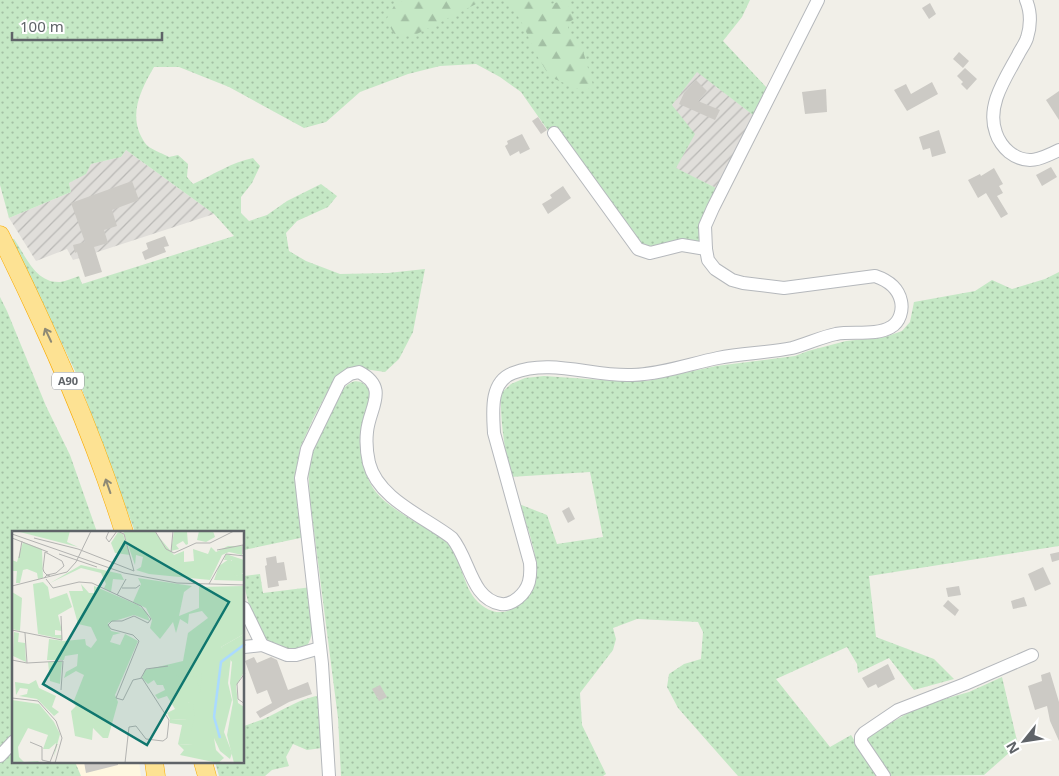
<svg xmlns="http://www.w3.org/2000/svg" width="1059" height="776" viewBox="0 0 1059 776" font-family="'Noto Sans',sans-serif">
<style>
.commercial{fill:#fef7e0}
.industrial{fill:url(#industrial-furrows)}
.grass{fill:url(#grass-dots)}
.forest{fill:url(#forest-firs)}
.building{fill:#cccac5}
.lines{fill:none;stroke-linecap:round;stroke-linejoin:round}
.minor-casing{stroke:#b5b8bc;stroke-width:14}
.highway-casing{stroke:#f9ab00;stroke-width:19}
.minor{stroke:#fff;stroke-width:12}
.highway{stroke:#fde293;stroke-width:18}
.oneway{stroke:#8e8975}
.labels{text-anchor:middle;stroke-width:4;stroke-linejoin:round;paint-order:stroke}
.shield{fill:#fff;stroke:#8f9295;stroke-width:1}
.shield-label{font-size:11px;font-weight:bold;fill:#5f6368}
.inset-river{fill:none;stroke:#aadaff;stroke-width:2.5}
.inset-road{fill:none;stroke:#b3b3b1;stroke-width:1}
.view{fill:#0f766e;fill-opacity:0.15;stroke:#0f766e;stroke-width:2.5}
.inset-edge{fill:none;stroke:#5f6368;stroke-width:2.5}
</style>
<defs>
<pattern id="industrial-furrows" width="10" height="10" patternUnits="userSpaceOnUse" patternTransform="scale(1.25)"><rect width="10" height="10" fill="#e0deda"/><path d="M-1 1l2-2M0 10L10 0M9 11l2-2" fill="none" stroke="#b9b8b5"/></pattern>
<pattern id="grass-dots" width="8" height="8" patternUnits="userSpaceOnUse" patternTransform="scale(1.25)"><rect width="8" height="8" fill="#c5e8c5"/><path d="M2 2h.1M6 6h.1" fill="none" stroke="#a3c0a4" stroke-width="1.8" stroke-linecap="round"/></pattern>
<pattern id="forest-firs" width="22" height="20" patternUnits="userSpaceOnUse" patternTransform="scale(1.25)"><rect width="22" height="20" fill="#c5e8c5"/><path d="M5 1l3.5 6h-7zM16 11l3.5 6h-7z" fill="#a3c0a4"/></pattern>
</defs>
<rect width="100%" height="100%" fill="#f1efe8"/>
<polygon class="commercial" points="75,762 139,762 141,776 81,776"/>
<g class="industrial">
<polygon points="697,71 753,115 716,188 675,168 672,105"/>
<polygon points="126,150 214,214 73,260 67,249 36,261 9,218 71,192 69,183 85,174 91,164 121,157"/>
</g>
<g class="grass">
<path d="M 0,0 L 750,0 L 742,17 L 723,41 L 767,88 L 753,115 L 697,72 L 672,105 L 695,134 L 676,168 L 716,188 L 700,244 L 646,250 L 549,132 L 521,92 L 500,77 L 476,64 L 440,66 L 408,74 L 360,92 L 326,122 L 304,128 L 229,87 L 179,67 L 154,67 C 140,91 127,117 145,143 C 149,149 162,153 169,157 L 178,155 L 188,164 L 187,177 L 193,184 C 213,175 232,162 253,158 L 260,166 L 252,183 L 241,197 L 241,213 L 249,221 L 267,215 L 287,201 L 321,184 L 337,196 L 328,207 L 297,221 L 286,233 L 289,251 L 306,261 L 340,274 L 388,273 L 425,269 L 413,332 L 399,359 L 385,372 L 357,368 L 343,372 L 332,383 L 313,419 L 300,448 L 297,475 L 305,537 L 244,550 L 244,532 L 135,532 L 76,373 L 12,239 L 14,239 C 26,256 35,283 60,282 C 66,281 73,278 79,276 L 82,284 L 234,236 L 214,214 L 126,150 L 121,157 L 91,164 L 86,174 L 69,183 L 71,192 L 9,218 L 0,185 Z"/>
<path d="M 1059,272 L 1059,546 L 869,576 L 876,637 L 934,659 L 954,679 L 914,690 L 889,658 L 858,673 L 857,664 L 847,647 L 776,679 L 830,747 L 851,735 L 877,776 L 738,776 L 678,708 L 667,687 L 669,674 L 684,664 L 701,659 L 703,632 L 698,622 L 637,619 L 613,628 L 616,639 L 613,650 L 580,693 L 582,725 L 606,774 L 603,776 L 341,776 L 338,718 L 310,500 L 308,466 L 312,452 L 343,389 C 354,378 360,379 371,390 C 370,412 369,433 369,455 C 368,461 366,471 368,478 C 378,507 421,522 444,540 C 463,555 461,586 478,602 C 488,612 500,615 512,609 C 555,589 530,536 519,504 L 547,515 L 557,544 L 603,537 L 590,472 L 510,477 C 505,449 500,422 501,393 L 511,384 L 525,378 L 544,376 L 617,381 L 647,381 L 716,366 L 795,356 L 808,351 L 846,341 L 885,337 L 902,331 L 910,322 L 914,302 L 975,291 L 992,280 L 1012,289 L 1045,279 Z"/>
<polygon points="0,297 7,311 46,406 70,455 97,532 14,532 14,734 0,749"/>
<path d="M 260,574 L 263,593 L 312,587 C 313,607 317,629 307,646 L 286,652 C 280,648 271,645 266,639 C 254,624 244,595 244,576 Z"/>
<polygon points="1002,677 1018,745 984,775 889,776 865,740 870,735 920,706 969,692"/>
<path d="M 321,695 L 322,748 L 307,750 L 293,744 L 286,757 L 289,766 L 272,770 L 265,776 L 219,776 L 215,762 L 244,762 L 244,726 C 252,723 262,720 270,716 C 286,708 302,698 321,695 Z"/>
<polygon points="14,748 14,762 75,762 81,776 0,776 0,762"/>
</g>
<g class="forest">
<polygon points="404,0 489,0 482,1 413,36 394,34 386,20 394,6"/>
<polygon points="504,0 548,0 551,4 566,0 574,19 568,23 568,30 583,51 593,85 588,89 578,89 550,77 536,54 524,27 510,2"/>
</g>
<g class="building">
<polygon points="930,3 936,14 929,19 922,8"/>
<polygon points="959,52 969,61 963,68 953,59"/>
<polygon points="965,68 977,79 967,90 961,84 963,82 957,76"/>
<polygon points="696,80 707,91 698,101 720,110 715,120 679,104 684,93"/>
<polygon points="932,82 938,94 907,111 894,90 906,84 911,94"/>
<polygon points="826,89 827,112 805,114 802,92"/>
<polygon points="1059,91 1059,120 1046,100"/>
<polygon points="538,117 547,130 541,134 532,121"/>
<polygon points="939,130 946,153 932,157 930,148 923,150 919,137"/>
<polygon points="522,134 530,149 520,154 519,151 510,156 505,146 508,144 507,141"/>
<polygon points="1051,167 1057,177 1042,186 1036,175"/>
<polygon points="994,168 1003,184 999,186 1003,193 997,196 1008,214 1001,218 986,193 978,198 968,180 980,174 981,176"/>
<polygon points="132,181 139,200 112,210 117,226 104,230 108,243 94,247 102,272 85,277 77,252 75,253 73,245 85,242 71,203"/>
<polygon points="563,186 571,198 548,214 542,204 552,198 550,195"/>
<polygon points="165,236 169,246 164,247 166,252 145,260 142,252 148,249 146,243"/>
<polygon points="569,507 575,519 568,523 562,511"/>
<polygon points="1059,552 1059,560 1052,562 1050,554"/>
<polygon points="276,556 277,563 284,562 287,580 278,581 279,586 268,588 265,566 267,565 266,558"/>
<polygon points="1043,567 1051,584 1035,591 1028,574"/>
<polygon points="959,586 961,595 948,597 946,588"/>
<polygon points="1024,597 1027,606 1013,609 1011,601"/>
<polygon points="948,600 959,610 955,616 943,606"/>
<polygon points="254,657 257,663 271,657 277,660 288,690 308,682 312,694 289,702 260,718 256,712 272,703 267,690 257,694 245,661"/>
<polygon points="888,664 895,679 878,688 876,684 868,688 862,678"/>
<polygon points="1050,672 1059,702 1059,741 1050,721 1047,706 1035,710 1028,686 1042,681 1041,675"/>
<polygon points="380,685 387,697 379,701 372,689"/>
<polygon points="84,762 118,762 118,765 86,773"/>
</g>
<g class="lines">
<defs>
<g id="minor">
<path d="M 1026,0 C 1031,12 1031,25 1027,38 C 1025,44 1021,49 1018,55 C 1005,79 986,106 996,133 C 998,140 1004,148 1009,152 C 1027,166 1041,159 1059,150"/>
<polyline points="554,133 638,249 650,253 682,245 706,249"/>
<polyline points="244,608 262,645"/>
<polyline points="244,647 262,645 287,655 296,655 320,648"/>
<polyline points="0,756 14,741"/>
<path d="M 329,776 L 322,664 L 301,478 L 307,449 L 340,381 L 350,374 L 359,372 C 390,388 369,408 367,432 C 366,441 367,454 369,463 C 378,499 425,517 452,538 C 470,560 471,599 501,604 C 507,605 513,602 518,598 C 530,588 531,577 530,563 L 494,433 C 493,413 489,382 513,373 C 551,358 593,377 632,375 C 661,374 689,364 718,358 C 742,353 768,353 792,348 C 807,344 821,337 836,334 C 853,331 876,336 891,327 C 900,322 903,310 901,301 C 898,287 887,280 875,276 L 784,288 L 743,283 L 732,280 L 715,269 L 708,260 L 706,249 L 705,226 L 713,208 L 818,0"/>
<polyline points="884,776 861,742 861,737 864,733 898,710 965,684 1032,655"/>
</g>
<g id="highway">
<path d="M 0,235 C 48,332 92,430 124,532"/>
<polyline points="154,762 156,776"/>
<polyline points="203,762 207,776"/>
</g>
</defs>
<use href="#minor" class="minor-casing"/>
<use href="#highway" class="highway-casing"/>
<use href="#minor" class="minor"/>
<use href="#highway" class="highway"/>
</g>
<defs><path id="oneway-shaft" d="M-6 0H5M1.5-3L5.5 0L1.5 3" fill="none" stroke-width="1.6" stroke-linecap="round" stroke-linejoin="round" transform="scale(1.25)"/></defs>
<g class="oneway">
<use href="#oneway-shaft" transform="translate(48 335) rotate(-115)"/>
<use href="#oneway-shaft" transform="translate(108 486) rotate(-109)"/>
</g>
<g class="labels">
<rect class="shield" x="52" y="372.5" width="32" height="17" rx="4"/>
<g class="shield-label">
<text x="68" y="385">Α90</text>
</g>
</g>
<g transform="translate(12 531)">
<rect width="232" height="232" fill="#f1efe8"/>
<path d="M 4,0 L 58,0 L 55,11 L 66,16 ZM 111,0 L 142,0 L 162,24 L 172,20 L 172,31 L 182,30 L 181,18 L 196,23 L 199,16 L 204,21 L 216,15 L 230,15 L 230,24 L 217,21 L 210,24 L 198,49 L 137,43 L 124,39 L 129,36 L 131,26 L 124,24 L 123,34 ZM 162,0 L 175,1 L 176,13 L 174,14 L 171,10 L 164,14 L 167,18 L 159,20 ZM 187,0 L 201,0 L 203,6 L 194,11 L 185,9 ZM 106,1 L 111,3 L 118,24 L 103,22 L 99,12 ZM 11,11 L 30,18 L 31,47 L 26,48 L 25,42 L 15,38 L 11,39 L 8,52 L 4,52 L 5,40 L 0,40 L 0,29 L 5,31 ZM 217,28 L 222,31 L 225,45 L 232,42 L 232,50 L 202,49 L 207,35 ZM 69,34 L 109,43 L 112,49 L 101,48 L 99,61 L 92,57 L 94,53 L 89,42 L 69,37 L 38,52 ZM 126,47 L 180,55 L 172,61 L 167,85 L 187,77 L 187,56 L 232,55 L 232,103 L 209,116 L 219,126 L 216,152 L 220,169 L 212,201 L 220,222 L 218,228 L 208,220 L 202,207 L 204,219 L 212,227 L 206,232 L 168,224 L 172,219 L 166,213 L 181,214 L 177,204 L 182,184 L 179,173 L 176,171 L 176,189 L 158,188 L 155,182 L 163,178 L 155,165 L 146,168 L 143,164 L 153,159 L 151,154 L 145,154 L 142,149 L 136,153 L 130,147 L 133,139 L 171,130 L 176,102 L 196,87 L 190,80 L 177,83 L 176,93 L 168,88 L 164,102 L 161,91 L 148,108 L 138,97 L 140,89 L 134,77 L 121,71 L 129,53 ZM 31,51 L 36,56 L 38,68 L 55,62 L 60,76 L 46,84 L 50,100 L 43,99 L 43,104 L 50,104 L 50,108 L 26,103 L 21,53 ZM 69,53 L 77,62 L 82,62 L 82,55 L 126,74 L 134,81 L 138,90 L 122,84 L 96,92 L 99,100 L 109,102 L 101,104 L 98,111 L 108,114 L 113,103 L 126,110 L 103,164 L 106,171 L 96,207 L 91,207 L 81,197 L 80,209 L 63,205 L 59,180 L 64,175 L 61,172 L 72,144 L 64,140 L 52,147 L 54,141 L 65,135 L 66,123 L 53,125 L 52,129 L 35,129 L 37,108 L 52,110 L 73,108 L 74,114 L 79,117 L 85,109 L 79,96 L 66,93 L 57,60 L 71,60 ZM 0,61 L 10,67 L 8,100 L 0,98 ZM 2,101 L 7,102 L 6,111 L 13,112 L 14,131 L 1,125 ZM 50,130 L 48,153 L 38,150 L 36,131 ZM 24,149 L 27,157 L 44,165 L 40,176 L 47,181 L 42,185 L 25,168 L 7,165 L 15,163 L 16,158 L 8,157 L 4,164 L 3,151 L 17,153 ZM 0,169 L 27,173 L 42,191 L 48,203 L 42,226 L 44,212 L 37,218 L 31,218 L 36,204 L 16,197 L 6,216 L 7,226 L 12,231 L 27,230 L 25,232 L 0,232 Z" fill="#c5e8c5"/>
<path d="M 214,23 L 232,29 L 232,42 L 230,42 L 229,47 L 220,42 L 220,29 L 212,29 ZM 232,103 L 232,141 L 224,155 L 226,172 L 232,176 L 233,230 L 222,232 L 215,204 L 221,171 L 218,152 L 220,131 L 209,116 ZM 184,122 L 190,144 L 188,162 L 184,145 L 172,147 L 159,143 L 164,139 L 177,140 L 180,124 ZM 176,171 L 181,173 L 183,185 L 178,204 L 182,204 L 181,214 L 166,213 L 170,194 L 158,192 L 158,188 L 176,189 Z" fill="#c5e8c5"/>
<path class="inset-river" d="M 208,207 L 202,186 L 209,131 L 233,113"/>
<path class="inset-road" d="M 97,0 L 94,7 L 97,11 L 105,0 L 112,3 L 122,40M 143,0 L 154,18 L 162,22 L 184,12 L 198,12 L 222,0M 0,3 L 112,42 L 165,52 L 233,54M 0,7 L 36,21M 22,7 L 66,18 L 122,40M 205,19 L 231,14 L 231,23M 159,21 L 161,0M 47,23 L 85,36M 7,27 L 10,10M 32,47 L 35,44 L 44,42 L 52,35 L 50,30 L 33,21 L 31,38 L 32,41 L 35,44 L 38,45M 34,48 L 41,57 L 67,51 L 80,52 L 129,75 L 139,88 L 136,92 L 122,85 L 110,90 L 100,90 L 96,94 L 99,98 L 121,104 L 127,110 L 104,167 L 111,169 L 121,149 L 130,147 L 157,189 L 155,207 L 151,210 L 134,208 L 124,195 L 117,196 L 113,232M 197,53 L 214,23 L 233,25M 0,55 L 55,41 L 64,31 L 79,0M 110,57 L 124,57 L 128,54M 105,64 L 114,48M 0,99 L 50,109 L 49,85M 13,102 L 15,132M 0,129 L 15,132 L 51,130 L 49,159M 233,142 L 225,153 L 226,168 L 233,173M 129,147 L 134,138 L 156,135M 0,167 L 26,170 L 44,190 L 50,207 L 43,232M 18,211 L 30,216 L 30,229 L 38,231 L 45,213"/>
<path class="view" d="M 113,11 L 217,71 L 135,214 L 31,153 Z"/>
<rect width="232" height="232" class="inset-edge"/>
</g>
<g transform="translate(1024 741) rotate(240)" stroke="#ffffff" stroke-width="4" paint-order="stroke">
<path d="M0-4L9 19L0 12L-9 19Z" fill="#5f6368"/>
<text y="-8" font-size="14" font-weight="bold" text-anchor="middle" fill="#5f6368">N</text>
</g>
<path d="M12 32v8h150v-8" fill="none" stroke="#5f6368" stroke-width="2.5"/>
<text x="20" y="32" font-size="15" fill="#5f6368" stroke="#ffffff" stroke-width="4" paint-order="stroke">100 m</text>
</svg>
